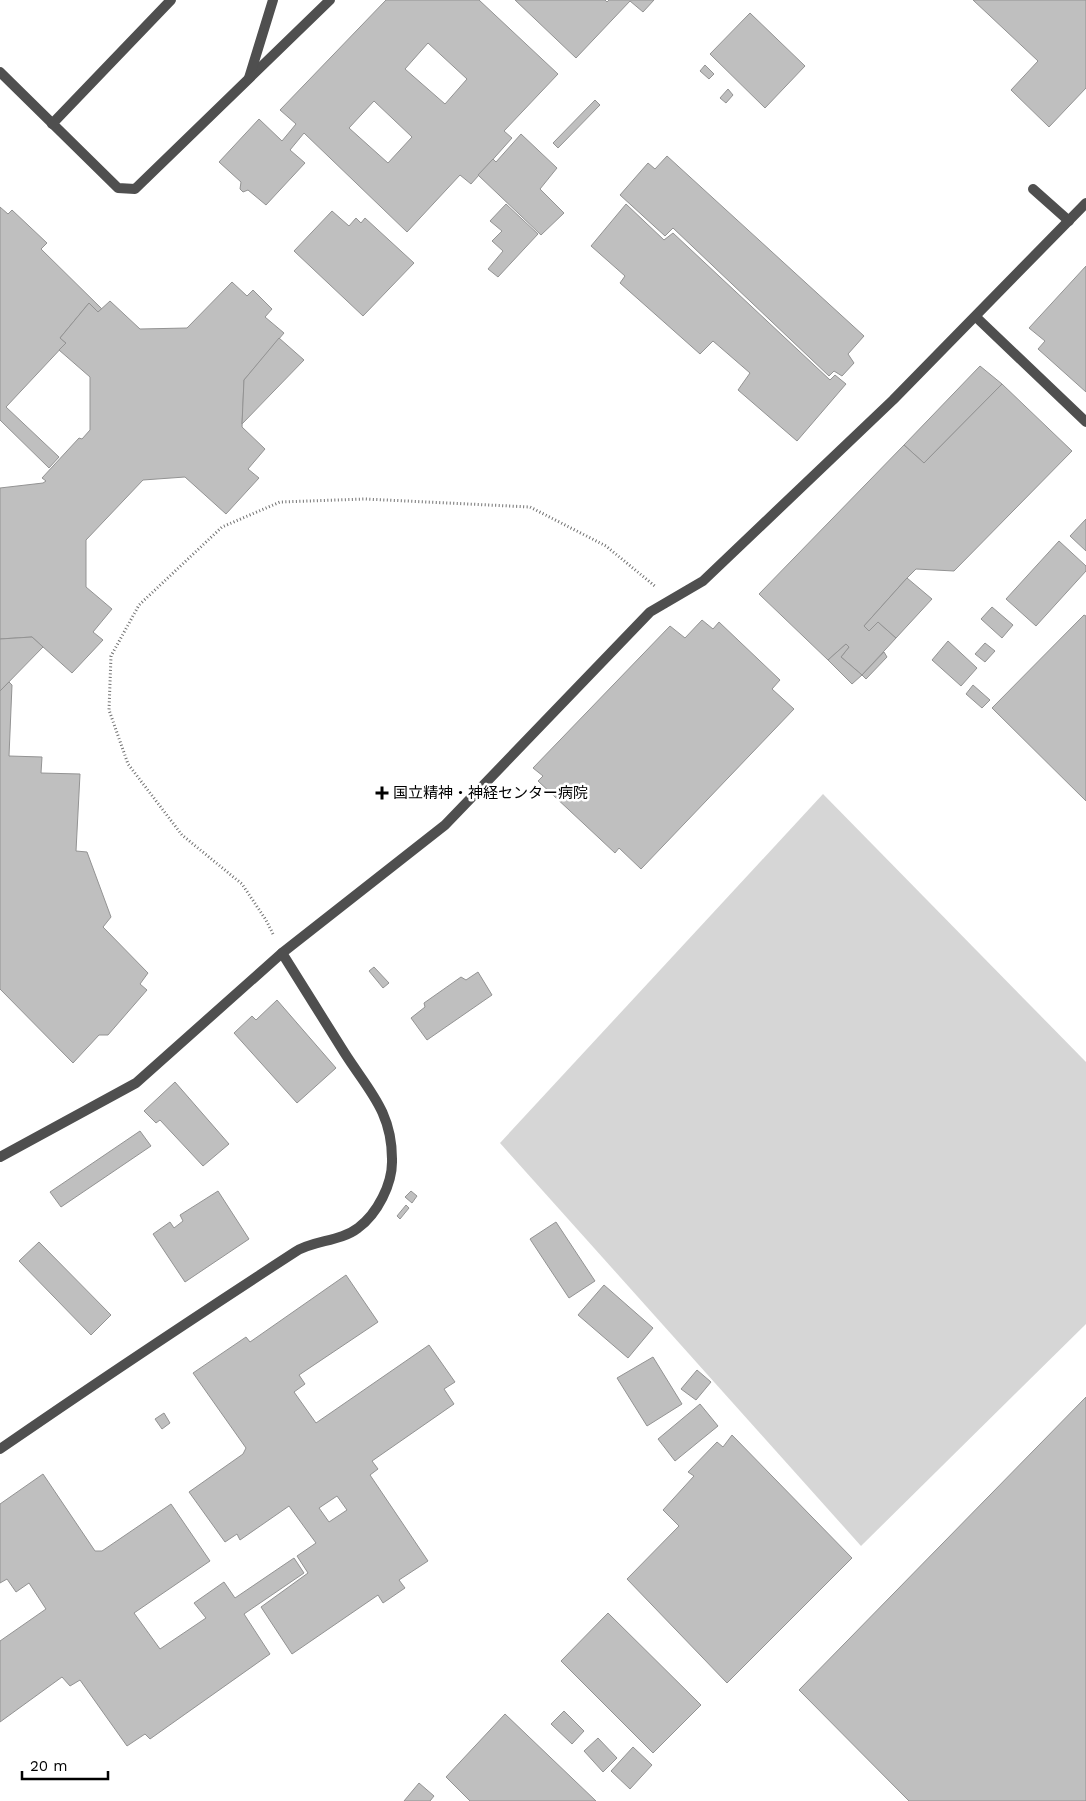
<svg xmlns="http://www.w3.org/2000/svg" width="1086" height="1801" viewBox="0 0 1086 1801" font-family="'Work Sans','Noto Sans JP',sans-serif">
<style>
.green{fill:#d6d6d6}
.building{fill:#bfbfbf;stroke:#939393;fill-rule:evenodd}
.lines{fill:none;stroke-linecap:round;stroke-linejoin:round}
.path{stroke:#717171;stroke-width:3;stroke-dasharray:1 2.5;stroke-linecap:butt}
.service{stroke:#4f4f4f;stroke-width:10}
.poi-dot{fill:#000;stroke:#fff;stroke-width:2}
.labels{text-anchor:middle;stroke-width:5;stroke-linejoin:round;paint-order:stroke}
.poi-label{font-size:15px;fill:#000;stroke:#fff;text-anchor:start}
</style>
<rect width="100%" height="100%" fill="#fff"/>
<polygon class="green" points="823,794 1086,1062 1086,1324 861,1546 500,1143"/>
<g class="building">
<path d="M 386,0 L 479,0 L 558,74 L 504,131 L 512,138 L 471,184 L 460,175 L 407,232 L 304,133 L 290,150 L 305,163 L 266,205 L 248,190 L 243,192 L 240,189 L 241,182 L 219,162 L 259,119 L 282,141 L 296,124 L 280,110 ZM 428,43 L 467,79 L 445,104 L 405,69 ZM 374,101 L 412,137 L 388,163 L 349,128 Z"/>
<polygon points="515,0 605,0 607,2 609,0 654,0 643,12 630,1 576,58"/>
<polygon points="973,0 1086,0 1086,88 1049,127 1011,90 1038,61"/>
<polygon points="750,13 805,66 765,108 710,54"/>
<polygon points="705,65 714,74 709,79 700,71"/>
<polygon points="728,89 733,95 726,103 720,98"/>
<polygon points="595,100 600,105 558,148 553,143"/>
<polygon points="521,134 557,168 540,189 564,213 541,235 478,175 493,159 496,162"/>
<polygon points="667,156 864,336 848,354 854,363 842,376 834,371 829,376 673,228 665,236 620,195 648,163 655,169"/>
<polygon points="506,204 538,234 498,277 488,269 503,251 492,241 502,231 490,221"/>
<polygon points="626,204 664,240 673,233 830,380 835,375 846,384 797,441 738,390 750,373 713,341 700,354 620,283 625,276 591,246"/>
<polygon points="0,207 8,214 12,210 47,243 41,249 102,309 98,312 89,303 60,338 66,343 6,407 59,457 49,468 0,420"/>
<polygon points="332,211 349,226 356,218 361,223 365,218 414,263 363,316 294,251"/>
<polygon points="1086,266 1086,392 1038,349 1045,341 1029,328"/>
<polygon points="232,282 247,296 253,290 272,309 265,317 284,333 244,380 242,427 265,449 248,469 259,478 226,514 185,477 143,480 86,540 86,587 112,609 93,632 103,640 72,673 32,637 0,639 0,488 43,483 46,481 42,478 79,438 82,439 90,430 90,377 59,350 66,343 60,338 89,303 98,312 110,301 140,329 187,328"/>
<polygon points="279,338 304,360 242,424 244,380"/>
<polygon points="980,366 1002,384 924,463 904,445"/>
<polygon points="1002,384 1072,451 954,571 916,569 907,578 864,626 869,631 878,622 896,638 862,675 841,657 849,647 846,644 828,660 759,594 904,445 924,463"/>
<polygon points="1086,519 1086,551 1070,536"/>
<polygon points="1059,541 1086,566 1086,571 1036,626 1006,599"/>
<polygon points="907,578 932,599 896,638 878,622 869,631 864,626"/>
<polygon points="992,607 1013,625 1002,638 981,619"/>
<polygon points="1084,615 1086,616 1086,801 992,708"/>
<polygon points="702,620 713,629 719,622 780,680 772,689 794,709 641,869 619,848 615,853 538,781 543,776 533,768 670,626 685,638"/>
<polygon points="32,637 43,647 0,691 0,639"/>
<polygon points="948,641 977,668 961,686 932,660"/>
<polygon points="985,643 995,651 985,662 975,654"/>
<polygon points="846,644 849,647 841,657 862,675 852,684 828,660"/>
<polygon points="884,652 887,657 866,679 862,675"/>
<polygon points="9,682 12,685 9,756 42,757 41,773 80,774 76,851 87,852 111,917 103,927 148,973 140,984 147,990 108,1035 99,1035 73,1063 0,989 0,691"/>
<polygon points="973,685 990,700 982,708 966,694"/>
<polygon points="374,967 389,983 383,988 369,971"/>
<polygon points="478,972 492,995 427,1040 411,1018 425,1007 424,1003 461,977 466,980"/>
<polygon points="277,1000 336,1068 297,1103 234,1033 252,1016 256,1020"/>
<polygon points="175,1082 229,1144 203,1166 160,1120 156,1123 144,1111"/>
<polygon points="140,1131 151,1146 61,1207 50,1192"/>
<polygon points="218,1191 249,1239 185,1282 153,1234 170,1222 174,1228 183,1221 180,1215"/>
<polygon points="411,1191 417,1196 412,1203 405,1197"/>
<polygon points="406,1205 409,1208 400,1219 397,1216"/>
<polygon points="556,1222 595,1281 569,1298 530,1239"/>
<polygon points="39,1242 111,1315 91,1335 19,1261"/>
<path d="M 346,1275 L 378,1322 L 299,1375 L 305,1384 L 294,1392 L 316,1423 L 429,1345 L 455,1382 L 444,1389 L 454,1404 L 372,1461 L 378,1469 L 370,1475 L 428,1561 L 399,1580 L 405,1588 L 383,1603 L 378,1595 L 292,1654 L 261,1607 L 308,1573 L 297,1556 L 316,1543 L 289,1506 L 240,1540 L 237,1534 L 225,1542 L 189,1492 L 243,1454 L 246,1448 L 193,1373 L 246,1337 L 250,1342 ZM 337,1496 L 347,1510 L 329,1522 L 319,1508 Z"/>
<polygon points="604,1285 653,1328 628,1358 578,1315"/>
<polygon points="653,1357 682,1404 647,1426 617,1378"/>
<polygon points="697,1370 711,1382 696,1400 681,1389"/>
<polygon points="1086,1397 1086,1801 909,1801 799,1690"/>
<polygon points="700,1404 718,1426 675,1461 658,1439"/>
<polygon points="164,1413 170,1423 162,1429 155,1419"/>
<polygon points="732,1435 852,1558 727,1683 627,1579 679,1526 663,1510 694,1476 688,1472 717,1442 723,1447"/>
<polygon points="43,1474 95,1551 102,1551 171,1504 210,1561 134,1613 160,1649 206,1618 194,1603 224,1582 235,1598 294,1558 304,1573 244,1614 270,1654 150,1739 145,1734 127,1746 80,1680 70,1686 62,1677 0,1722 0,1641 46,1609 29,1583 16,1592 7,1579 0,1583 0,1504"/>
<polygon points="608,1613 701,1705 653,1753 561,1661"/>
<polygon points="564,1711 584,1731 572,1744 551,1724"/>
<polygon points="505,1714 596,1801 470,1801 446,1777"/>
<polygon points="598,1738 617,1758 603,1772 584,1751"/>
<polygon points="633,1747 652,1765 630,1789 611,1771"/>
<polygon points="419,1783 434,1796 430,1801 404,1801"/>
</g>
<g class="lines">
<polyline class="path" points="273,934 266,920 242,884 182,835 128,764 109,710 111,656 139,605 222,527 280,502 365,499 530,507 606,546 656,587"/>
<g class="service">
<polyline points="0,72 118,188 135,189 330,0"/>
<polyline points="249,78 273,0"/>
<polyline points="52,124 171,0"/>
<polyline points="1033,189 1069,221"/>
<polyline points="976,317 1086,422"/>
<polyline points="0,1157 136,1083 282,953 445,825 650,612 703,581 893,400 1086,203"/>
<path d="M 0,1449 C 97,1382 195,1317 295,1252 C 313,1240 340,1242 358,1228 C 377,1214 393,1184 392,1159 C 392,1111 368,1090 344,1052 C 323,1019 303,986 282,953"/>
</g>
</g>
<path class="poi-dot" d="M379.5 785.5h5v5h5v5h-5v5h-5v-5h-5v-5h5z"/>
<g class="labels">
<g class="poi-label">
<text x="393" y="798">国立精神・神経センター病院</text>
</g>
</g>
<path d="M22 1771v8h86v-8" fill="none" stroke="#000000" stroke-width="2.5"/>
<text x="30" y="1771" font-size="15" fill="#000000" stroke="#ffffff" stroke-width="4" paint-order="stroke">20 m</text>
</svg>
